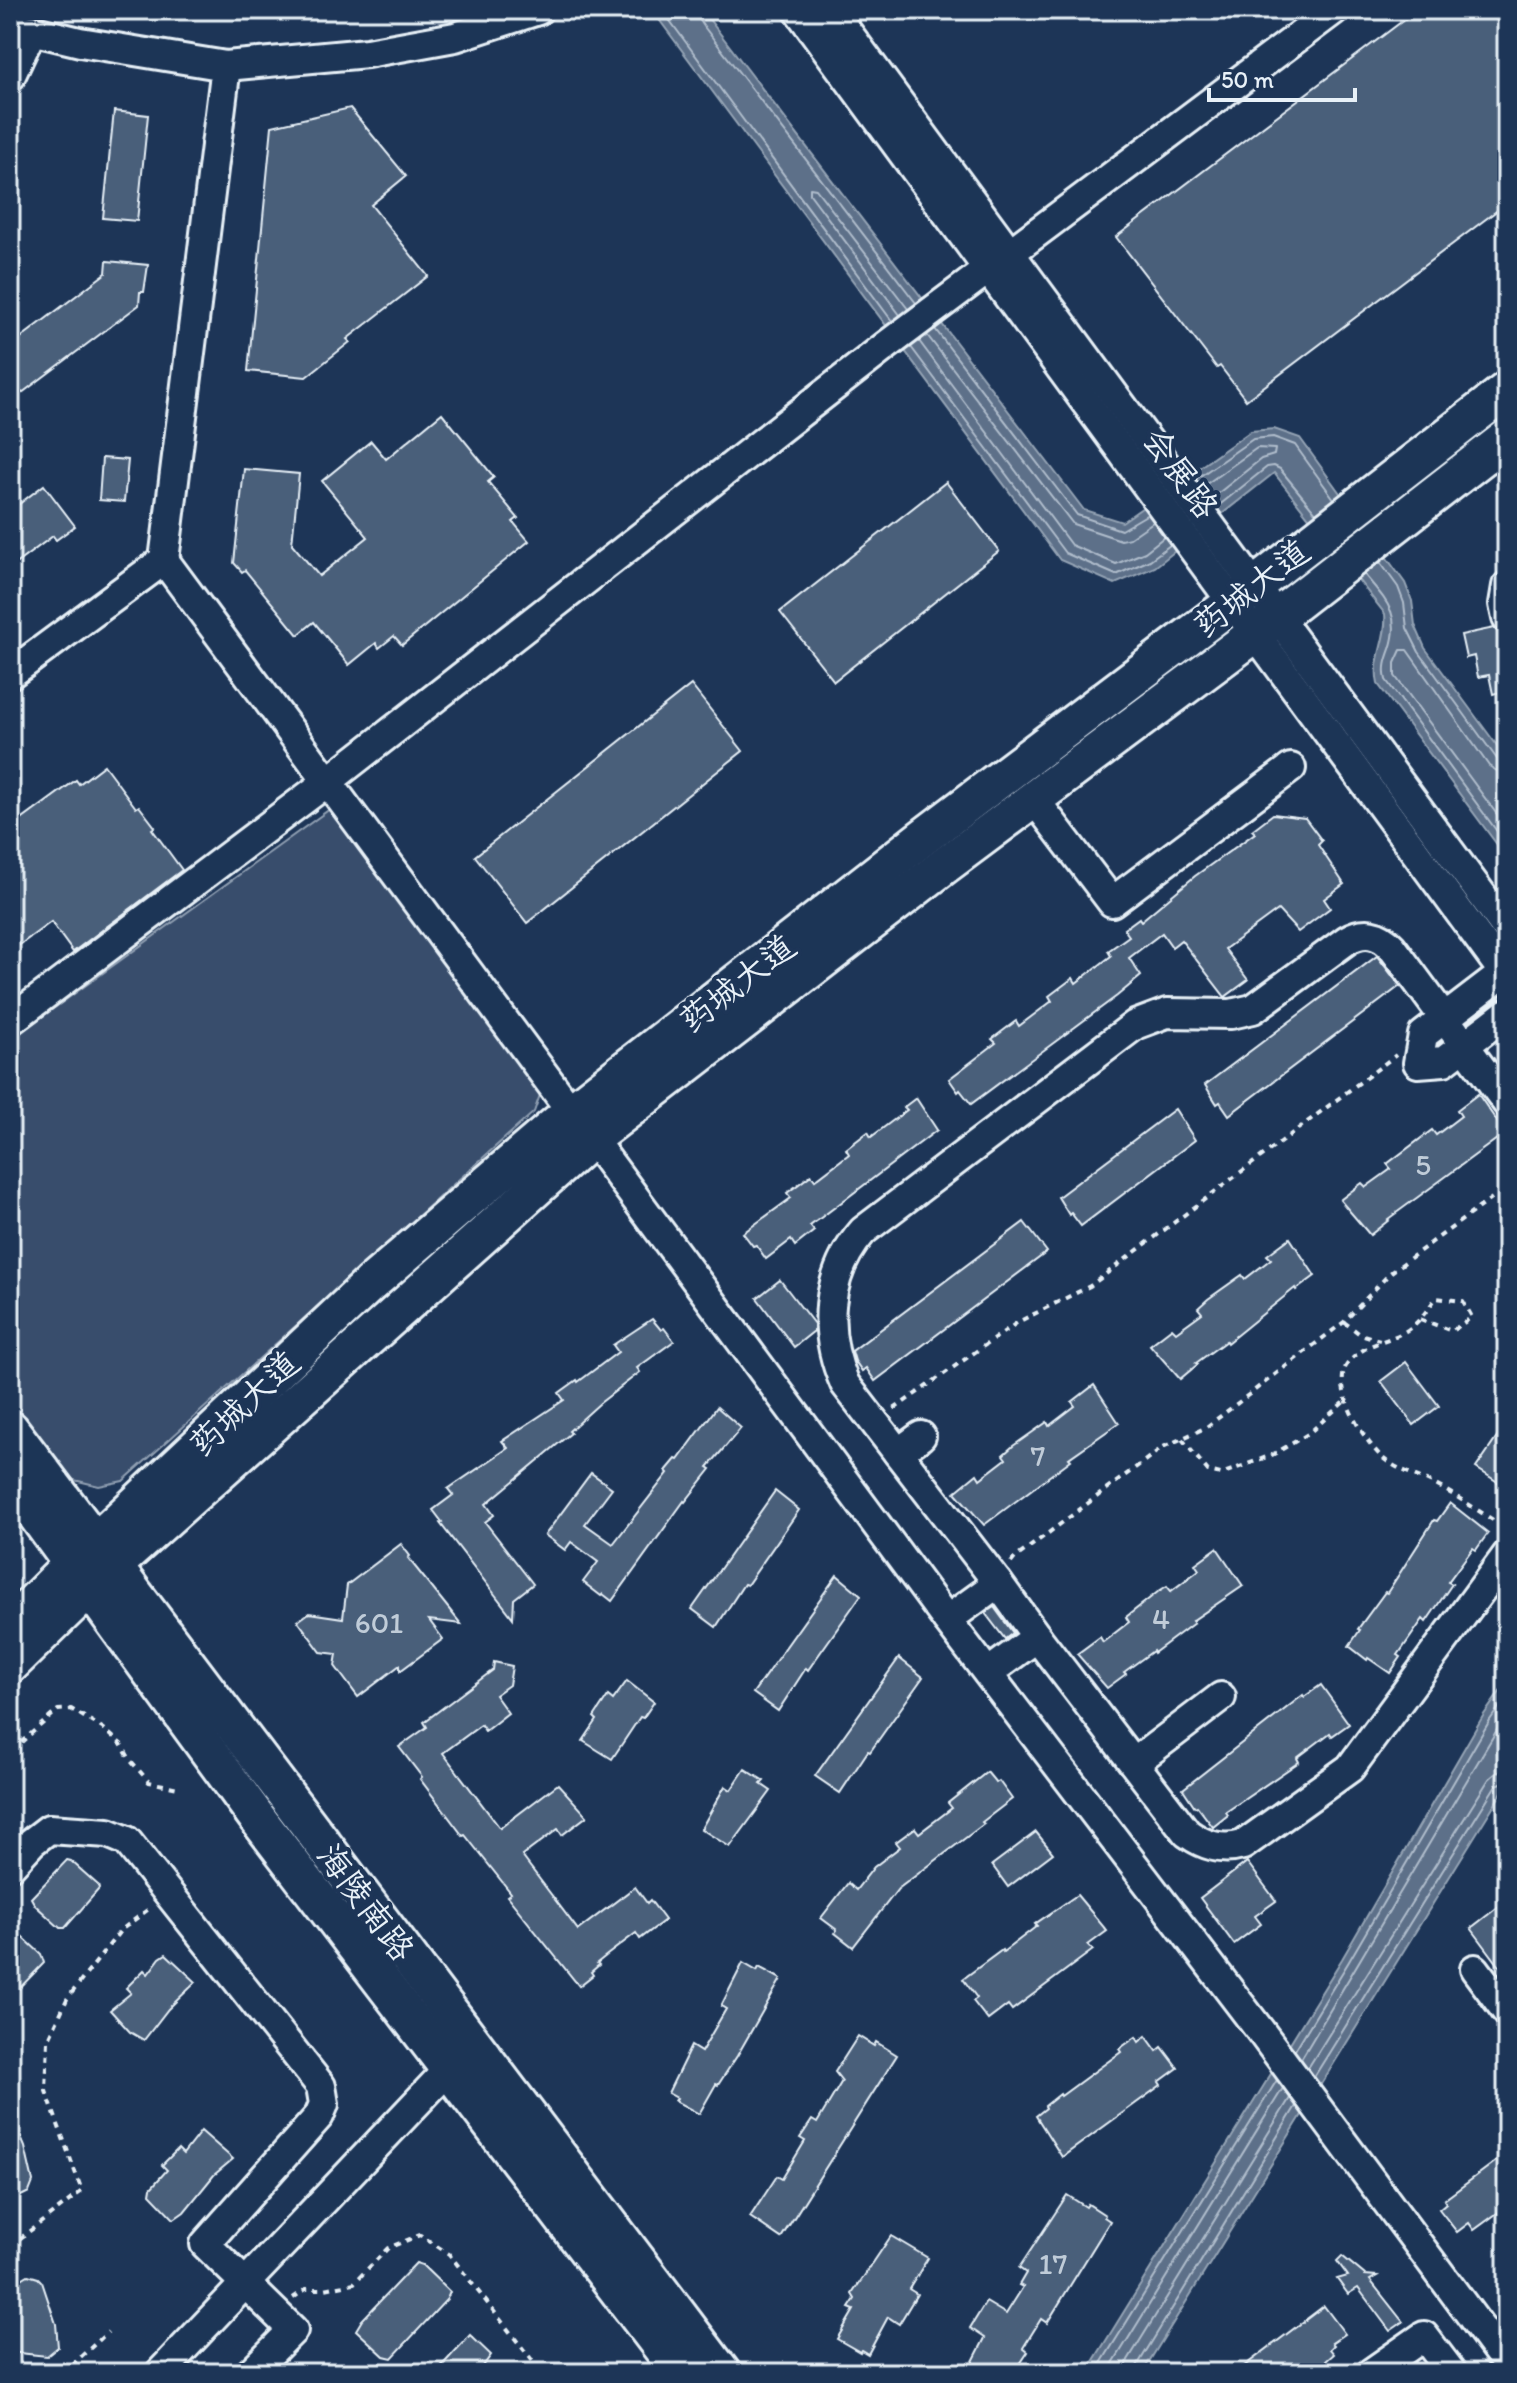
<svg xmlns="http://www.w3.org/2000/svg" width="1517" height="2383" viewBox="0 0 1517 2383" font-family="Itim,'LXGW WenKai TC',sans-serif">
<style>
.green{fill:#374d6c;stroke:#909fb2;stroke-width:2}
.water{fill:#5d7089;stroke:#95a4b5;stroke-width:2}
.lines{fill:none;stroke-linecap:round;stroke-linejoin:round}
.shore{stroke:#b0bdcc;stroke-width:2}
.building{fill:#495e7a;stroke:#e8f1f8;stroke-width:2}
.minor-casing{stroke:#e8f1f8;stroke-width:34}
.major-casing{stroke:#e8f1f8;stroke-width:42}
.path{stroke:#e8f1f8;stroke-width:4;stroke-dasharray:6 6;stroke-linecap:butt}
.minor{stroke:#1d3557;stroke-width:28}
.major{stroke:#1d3557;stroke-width:36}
.labels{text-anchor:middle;stroke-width:8;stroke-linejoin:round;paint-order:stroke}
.number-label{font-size:30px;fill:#c0ccd8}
.street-label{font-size:34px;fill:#e8f1f8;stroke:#1d3557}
</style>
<rect width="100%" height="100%" fill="#1d3557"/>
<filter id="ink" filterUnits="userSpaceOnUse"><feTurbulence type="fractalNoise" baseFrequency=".0125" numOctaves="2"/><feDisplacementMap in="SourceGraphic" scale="16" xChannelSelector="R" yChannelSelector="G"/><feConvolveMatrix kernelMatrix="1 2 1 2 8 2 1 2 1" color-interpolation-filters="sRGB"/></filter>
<g filter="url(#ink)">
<polygon class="green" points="330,809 541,1092 534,1112 123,1481 99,1486 66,1478 10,1402 10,1040"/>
<g class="water">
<path d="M 652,10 L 702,10 L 1084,510 L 1122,522 L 1251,431 L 1274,429 L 1300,438 L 1405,583 L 1412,601 L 1415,625 L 1425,648 L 1507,759 L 1507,858 L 1378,684 C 1372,659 1388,638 1385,614 L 1274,473 L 1155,567 L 1115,584 L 1060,560 Z"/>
<polygon points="1507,1682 1507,1784 1142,2373 1086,2373 1342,1959 1483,1716"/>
</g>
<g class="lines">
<g class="shore">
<polyline points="662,10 892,321"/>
<polyline points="697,10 697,16 705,28 916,303"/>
<polyline points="900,315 810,194 810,188 816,189 908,309"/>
<polyline points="935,329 1077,515 1121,530 1148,514"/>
<polyline points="927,335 1073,524 1121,540 1130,538 1153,522"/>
<polyline points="919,341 1071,545 1116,564 1145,552 1164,537"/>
<polyline points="911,347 1065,553 1116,575 1150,560 1170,545"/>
<polyline points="1196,479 1253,439 1273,437 1295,445 1334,499"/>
<polyline points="1202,487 1257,448 1275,449 1274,455 1261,459 1211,499"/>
<polyline points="1217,507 1267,467 1274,466 1280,469 1316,513"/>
<polyline points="1380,562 1398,587 1404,603 1407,628 1419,652 1497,759 1507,763"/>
<path d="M 1364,574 C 1385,600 1402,613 1390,649 C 1386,660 1383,668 1386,680 L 1507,845"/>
<polyline points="1507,773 1497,771 1489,766 1407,650 1401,650 1395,663 1395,676 1507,828"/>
<polyline points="1295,2050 1348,1963 1490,1720 1507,1696"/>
<polyline points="1301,2059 1507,1713"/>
<polyline points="1308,2068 1489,1779 1496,1773 1507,1771"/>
<polyline points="1314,2077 1496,1785 1507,1781"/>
<polyline points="1095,2373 1277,2080"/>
<polyline points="1107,2373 1283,2088"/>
<polyline points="1125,2373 1128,2360 1290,2098"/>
<polyline points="1135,2373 1137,2366 1296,2106"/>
</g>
</g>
<g class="building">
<polygon points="1417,10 1507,10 1507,203 1246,400 1220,366 1217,368 1116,237"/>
<polygon points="350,108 406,176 371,205 428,276 347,339 350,342 306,377 248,371 272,126"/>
<polygon points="114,111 148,115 137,221 103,218"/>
<polygon points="107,261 148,265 144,292 140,292 139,305 10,402 10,346 106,273"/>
<polygon points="442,413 494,477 488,482 518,518 513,522 529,541 402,645 394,636 379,648 376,643 349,665 314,622 298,635 245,570 242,572 234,563 244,469 299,474 292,544 319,576 368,537 322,481 371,441 386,459"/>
<polygon points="102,458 128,460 124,502 99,500"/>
<polygon points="946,482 999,551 834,681 780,612"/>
<polygon points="44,485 75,526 56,540 53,536 10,568 10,511"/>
<polygon points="1494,628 1498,632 1501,648 1507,646 1507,690 1493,694 1489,675 1478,677 1474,656 1466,658 1461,635"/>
<polygon points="691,685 743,751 527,923 475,856"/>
<polygon points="104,765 136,808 139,806 155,827 152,829 182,870 73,952 51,922 10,952 10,835 19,828 16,824 76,780 79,784"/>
<polygon points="1273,814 1305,818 1322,841 1318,845 1344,884 1324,899 1330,908 1298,932 1278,910 1225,949 1248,980 1225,997 1181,940 1172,947 1162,933 1129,958 1141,976 1117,996 971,1104 960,1090 958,1092 949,1079 996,1043 992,1039 1016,1021 1019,1026 1052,1001 1049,996 1073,978 1076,983 1111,956 1108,951 1129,936 1124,929 1139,918 1141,921 1195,876 1255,833 1252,830"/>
<polygon points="1377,956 1400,986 1229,1115 1220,1102 1217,1104 1205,1085"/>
<polygon points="1478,1094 1505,1133 1388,1219 1389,1220 1370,1235 1340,1200 1362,1183 1366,1187 1391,1169 1387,1164 1432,1130 1436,1135 1461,1116 1457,1110"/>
<polygon points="916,1098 937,1130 810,1226 814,1231 795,1246 791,1240 766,1259 756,1245 753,1246 743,1233 791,1198 787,1193 811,1175 815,1180 849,1154 846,1149 868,1132 871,1137 907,1110 904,1107"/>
<polygon points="1175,1109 1195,1140 1081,1226 1071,1213 1069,1215 1058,1197"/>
<polygon points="1024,1222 1047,1252 875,1381 866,1368 862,1371 855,1361 852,1351"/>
<polygon points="1290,1238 1315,1276 1296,1290 1295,1288 1227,1343 1226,1341 1196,1363 1198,1364 1180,1379 1150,1345 1172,1328 1176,1332 1202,1313 1198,1308 1208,1299 1242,1275 1245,1279 1271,1259 1267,1255"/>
<polygon points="780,1280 814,1324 814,1331 794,1347 757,1298"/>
<polygon points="652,1319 661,1330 664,1328 674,1341 637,1368 640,1372 600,1403 569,1431 571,1433 486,1504 494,1515 485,1522 533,1584 514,1599 513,1618 440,1523 442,1522 433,1510 453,1495 448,1489 508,1448 502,1441 564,1400 559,1393 577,1380 578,1382 618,1352 613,1345"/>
<polygon points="1406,1362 1439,1406 1414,1425 1381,1381"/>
<polygon points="1094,1385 1119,1423 1069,1458 1071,1460 984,1525 955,1492 977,1474 980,1479 1006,1459 1003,1455 1013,1446 1047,1422 1049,1426 1075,1406 1072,1402"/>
<polygon points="717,1407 741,1428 708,1467 711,1469 685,1502 684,1501 612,1601 603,1594 601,1596 583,1582 598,1562 571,1542 565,1550 545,1535 591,1473 612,1488 585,1524 613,1544 668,1473 666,1471 676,1459 678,1460"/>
<polygon points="1507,1423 1507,1488 1476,1468"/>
<polygon points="775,1491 799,1510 747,1585 744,1584 716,1627 692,1609"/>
<polygon points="1450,1503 1488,1533 1476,1550 1473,1548 1448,1582 1452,1584 1426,1622 1423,1619 1398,1655 1401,1657 1390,1673 1368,1658 1367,1660 1349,1646 1360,1630 1358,1629 1385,1592 1387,1593 1434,1520 1437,1521"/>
<polygon points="401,1544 410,1556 408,1558 461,1624 429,1620 443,1639 400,1671 400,1665 358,1697 335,1666 337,1654 321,1652 298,1621 309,1613 343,1618 347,1585"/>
<polygon points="1217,1548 1243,1586 1192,1621 1194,1623 1154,1653 1153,1651 1124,1672 1126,1674 1107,1688 1077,1654 1100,1637 1103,1642 1129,1622 1126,1617 1159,1591 1167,1586 1171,1591 1199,1570 1195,1564"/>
<polygon points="837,1575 861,1595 808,1670 806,1668 778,1711 753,1693"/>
<polygon points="994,1607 1013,1633 1005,1639 985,1613"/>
<polygon points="899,1658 923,1677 870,1752 868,1751 840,1793 815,1776"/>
<polygon points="494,1662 512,1666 509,1685 495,1695 508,1713 485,1731 481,1725 443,1753 500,1828 558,1784 587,1816 562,1835 558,1829 522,1856 578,1930 635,1887 647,1903 650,1900 665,1920 640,1939 636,1933 607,1955 597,1963 599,1965 591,1972 593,1975 579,1986 507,1896 511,1893 465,1835 463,1836 420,1779 422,1777 399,1747 427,1727 424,1722 493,1670"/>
<polygon points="627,1681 654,1702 643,1718 640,1717 612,1759 583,1741 597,1720 594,1717 608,1696 613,1700"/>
<polygon points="1321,1685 1349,1724 1332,1736 1330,1733 1297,1758 1299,1762 1226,1812 1228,1815 1213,1827 1197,1806 1195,1807 1183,1789 1303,1695 1304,1697"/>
<polygon points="745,1769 764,1781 761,1784 771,1791 730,1847 701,1829 725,1786 731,1790"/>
<polygon points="987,1772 996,1783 999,1781 1012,1799 982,1822 984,1824 898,1889 853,1947 835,1933 837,1930 821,1918 848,1883 856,1890 874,1867 900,1847 896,1842 915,1828 919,1833 952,1808 948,1803"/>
<polygon points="1036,1832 1053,1853 1008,1887 992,1865"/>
<polygon points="67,1860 71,1861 98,1885 99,1889 65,1928 60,1928 35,1905 31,1898"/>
<polygon points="1247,1862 1276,1901 1255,1916 1261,1924 1234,1944 1200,1898"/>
<polygon points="1077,1895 1107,1931 1088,1945 1093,1950 1012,2010 1008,2005 988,2020 973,2001 977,1998 963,1979 1002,1950 1003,1952 1037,1926 1035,1924"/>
<polygon points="1507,1900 1507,1976 1471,1928"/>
<polygon points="10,1925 41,1954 44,1963 10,1998"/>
<polygon points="166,1954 196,1982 168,2009 144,2040 130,2032 110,2010 131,1993 126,1988 144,1970 148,1974 160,1958"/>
<polygon points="743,1963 757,1971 759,1967 781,1979 737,2056 718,2085 716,2084 699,2114 675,2101 677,2098 668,2093 691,2046 701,2052 726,2009 721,2006"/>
<polygon points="858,2036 874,2046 876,2042 897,2055 781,2238 750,2217 777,2176 782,2179 805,2141 800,2138 812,2120 817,2123 842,2081 835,2072"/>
<polygon points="1146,2036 1157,2051 1162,2047 1178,2068 1159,2082 1161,2085 1062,2157 1036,2116 1046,2108 1045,2106 1060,2094 1061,2096 1121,2052 1119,2049 1136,2037 1139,2042"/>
<polygon points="10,2111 25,2147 33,2182 29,2192 21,2196 10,2196"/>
<polygon points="201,2131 233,2159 214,2175 184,2212 174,2219 150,2194 151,2188 167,2170 162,2165 178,2149 183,2154"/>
<polygon points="1507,2153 1507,2206 1474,2230 1469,2223 1457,2232 1439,2209 1446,2203 1444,2200"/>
<polygon points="1067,2195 1086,2207 1088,2204 1105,2215 1104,2217 1110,2221 1047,2323 1041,2319 1023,2348 1028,2352 1014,2373 967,2373 985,2338 970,2328 986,2302 1006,2314 1023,2287 1019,2285 1026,2273 1019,2268"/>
<polygon points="891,2236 928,2258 909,2289 917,2294 899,2324 888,2317 868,2354 861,2350 860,2352 837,2339 854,2310 849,2308 855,2299 852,2294"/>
<polygon points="1342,2256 1365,2275 1377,2276 1370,2280 1403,2322 1390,2331 1358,2288 1348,2294 1337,2279 1348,2276 1337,2261"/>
<polygon points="416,2263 422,2265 450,2292 447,2299 392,2358 384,2356 356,2330 362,2320"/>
<polygon points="28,2275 38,2278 42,2282 56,2324 58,2347 47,2356 10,2352 10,2286"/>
<polygon points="1324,2306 1345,2334 1332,2343 1334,2345 1330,2349 1334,2354 1326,2361 1309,2373 1235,2373"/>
<polygon points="470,2335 491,2355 478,2373 435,2373"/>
</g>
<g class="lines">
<defs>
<g id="minor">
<polyline points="798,10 1507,977"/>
<polyline points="831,10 1507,929"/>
<polyline points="10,25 80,42 226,66 367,53 455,37 538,10"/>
<polyline points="10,77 32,30"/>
<polyline points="164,560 226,66"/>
<polyline points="1507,586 1504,604 1507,618"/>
<polyline points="10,674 164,560 947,1620 1262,2033 1507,2364"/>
<polyline points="1034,799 1112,902 1291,768"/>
<polyline points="1504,973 1423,1035 1418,1063 1444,1061 1507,1013"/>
<polyline points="10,1021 327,782 887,345 1334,10"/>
<polyline points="898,1453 921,1436"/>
<path d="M 998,1583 L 845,1384 C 822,1331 825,1275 863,1231 L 1135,1025 L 1167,1013 L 1231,1014 L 1253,1009 L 1347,940 C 1364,930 1379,933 1392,947 L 1507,1103"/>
<polyline points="947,1620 998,1583 1037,1637 988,1673"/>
<path d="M 1037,1637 L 1187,1833 C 1205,1846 1222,1851 1243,1845 L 1350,1768 L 1507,1555"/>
<polyline points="1134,1763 1221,1697"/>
<polyline points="10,1866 32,1842 49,1829 108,1833 127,1841 321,2086 324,2104 319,2116 205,2244 293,2330 250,2373"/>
<polyline points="1475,1969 1507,2012"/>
<polyline points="160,2373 462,2055"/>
<polyline points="1371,2373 1424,2336 1452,2373"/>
</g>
<g id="major">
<polyline points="10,1429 722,2373"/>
<polyline points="10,1479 258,1819 681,2373"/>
<polyline points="10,1626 72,1564 370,1284 572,1111 922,838 1231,604 1507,390"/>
<polyline points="10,1665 90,1587 592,1138 944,866 1255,634 1507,438"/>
</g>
</defs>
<use href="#minor" class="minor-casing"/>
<use href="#major" class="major-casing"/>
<g class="path">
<path d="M 1420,1319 L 1452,1331 L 1472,1317 L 1463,1301 L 1436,1298 C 1427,1310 1417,1326 1402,1333 C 1382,1343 1365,1344 1349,1362 C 1328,1385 1365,1443 1384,1459 C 1398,1470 1418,1476 1434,1484 C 1459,1497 1483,1514 1507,1529"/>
<polyline points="1344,1322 1360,1334 1380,1340"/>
<polyline points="894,1409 1018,1322 1090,1286 1396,1055"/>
<polyline points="1182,1439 1208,1471 1221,1474 1272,1455 1308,1434 1346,1400"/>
<polyline points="1011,1563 1015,1558 1163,1447 1205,1428 1344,1322 1390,1273 1507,1187"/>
<polyline points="10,1776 18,1745 58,1710 71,1709 104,1729 121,1744 131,1761 149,1782 178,1788"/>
<polyline points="10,2246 82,2191 46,2091 48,2041 67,1999 121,1930 150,1908"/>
<polyline points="293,2298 306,2289 325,2289 354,2283 388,2248 420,2235 449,2254 542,2373"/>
<polyline points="10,2370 19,2373"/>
<polyline points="63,2373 108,2332"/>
</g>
<use href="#minor" class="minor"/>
<use href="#major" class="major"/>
</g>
</g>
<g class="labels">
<g class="number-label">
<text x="1423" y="1175">5</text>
<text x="1038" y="1466">7</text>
<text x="1161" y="1629">4</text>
<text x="379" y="1633">601</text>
<text x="1053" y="2274">17</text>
</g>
<g class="street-label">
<text transform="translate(1181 473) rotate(54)" y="12">会展路</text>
<text transform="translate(1251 588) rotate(-38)" y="12">药城大道</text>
<text transform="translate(737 983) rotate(-38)" y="12">药城大道</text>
<text transform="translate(244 1403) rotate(-43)" y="12">药城大道</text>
<text transform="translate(366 1902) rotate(53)" y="12">海陵南路</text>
</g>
</g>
<rect width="1517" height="2383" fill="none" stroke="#1d3557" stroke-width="40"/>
<rect x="20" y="20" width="1477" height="2343" fill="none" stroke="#e8f1f8" stroke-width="3" filter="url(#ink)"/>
<path d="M1209 88v12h146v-12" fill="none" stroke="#e8f1f8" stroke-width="4"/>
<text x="1221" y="88" font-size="24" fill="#e8f1f8" stroke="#1d3557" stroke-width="6" paint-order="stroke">50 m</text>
</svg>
